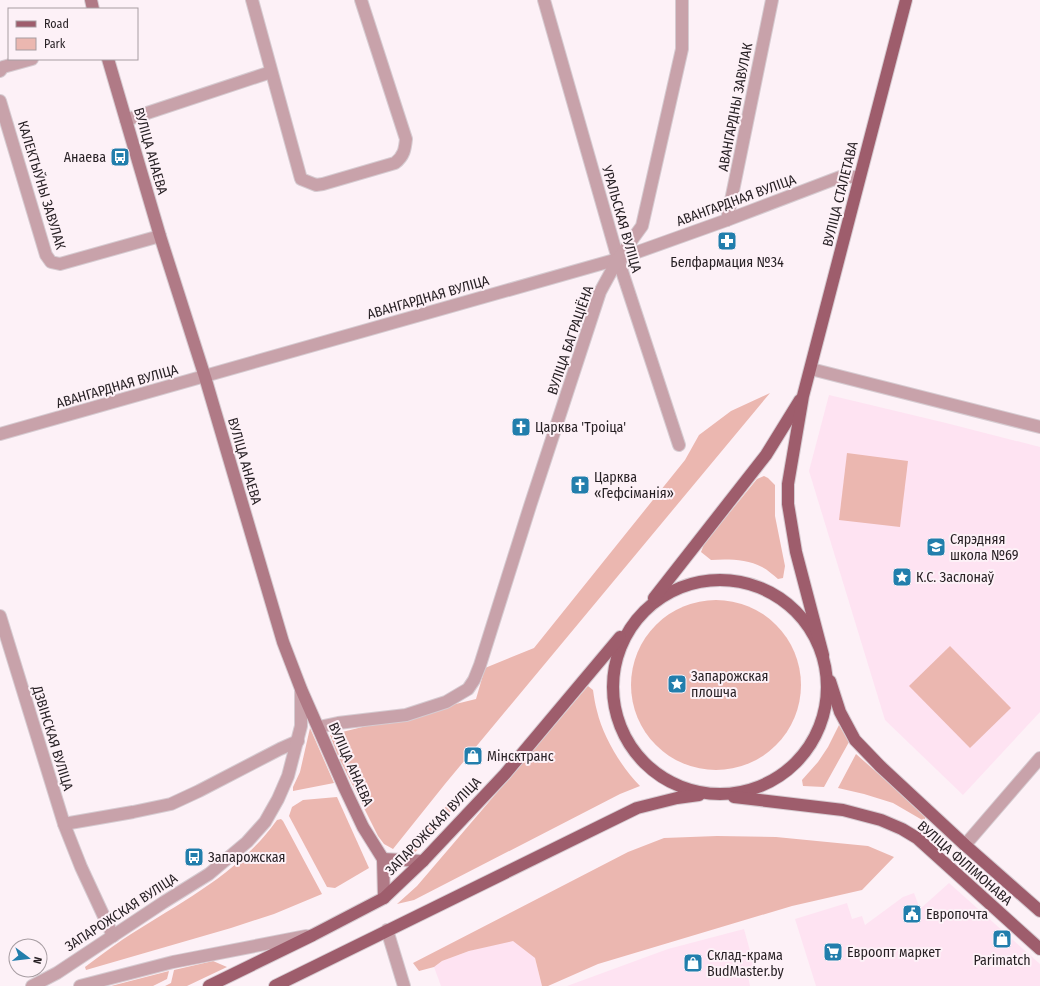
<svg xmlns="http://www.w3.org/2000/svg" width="1040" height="986" viewBox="0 0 1040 986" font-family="'Fira Sans Condensed',sans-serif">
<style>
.built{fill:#fee3f2}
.green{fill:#ebb7b0}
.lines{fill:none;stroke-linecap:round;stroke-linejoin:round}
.street-casing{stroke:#d6cbd1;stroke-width:14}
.secondary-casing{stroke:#d6cbd1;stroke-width:14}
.primary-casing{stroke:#d6cbd1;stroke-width:14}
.street{stroke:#c8a2aa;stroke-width:12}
.secondary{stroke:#b07a86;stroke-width:12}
.primary{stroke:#9e5d6c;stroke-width:12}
.labels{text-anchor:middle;stroke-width:4;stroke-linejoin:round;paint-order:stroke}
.street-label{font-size:14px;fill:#261f23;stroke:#fdf1f7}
.poi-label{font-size:14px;fill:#261f23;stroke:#fdf1f7;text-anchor:start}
</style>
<rect width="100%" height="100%" fill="#fdf1f7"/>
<g class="built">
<polygon points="829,395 946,423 1040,447 1040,712 963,795 885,720 809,471"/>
<polygon points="949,883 1040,964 1040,986 816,986 795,919 847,903 852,919 862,916 865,925 903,897 914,893 920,909"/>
<polygon points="744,929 755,969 747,971 750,986 567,986 668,949"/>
<polygon points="513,940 535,958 542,986 441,986 434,967 442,961 469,951"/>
</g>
<g class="green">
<polygon points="770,393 445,784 393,849 384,844 378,836 338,756 330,735 476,699 485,668 534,648 685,460 699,435 731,411"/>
<polygon points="847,453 908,461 900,527 839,520"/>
<path d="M 764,476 L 768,478 L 775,485 L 775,516 L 785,566 L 783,578 L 778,579 C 773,575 768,570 762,567 C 747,559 727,559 711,560 L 701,552 L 704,544 L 757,479 Z"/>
<circle cx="716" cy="685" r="85"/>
<polygon points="950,646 1011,708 970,748 909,686"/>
<path d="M 588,686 L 593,690 C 594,697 595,704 597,711 C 603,737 622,768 640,786 L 620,794 L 414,900 L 397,904 L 417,886 Z"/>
<polygon points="839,725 849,742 824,787 803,786 802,780 818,762 828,747"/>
<polygon points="310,728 334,783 293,791 293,787 300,772"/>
<polygon points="856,754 926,816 924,821 893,803 864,794 838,788"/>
<polygon points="460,791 464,795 425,843 413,854 404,853"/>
<polygon points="337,797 369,868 335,888 327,887 289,816 292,807 303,800"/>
<path d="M 281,819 L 283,821 L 322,894 L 274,914 L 231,928 L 86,970 L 85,967 C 97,958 109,949 122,940 C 178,903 237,876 277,820 Z"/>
<polygon points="717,836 776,837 868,846 894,857 862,890 792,906 598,964 548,986 542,986 535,958 513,941 469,951 442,961 434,967 419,971 413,963 628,852 664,838"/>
<polygon points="213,961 227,967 187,986 165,986 171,983 174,970"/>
<polygon points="169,971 167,979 153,986 111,986"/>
</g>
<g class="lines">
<defs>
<g id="street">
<path d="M 252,0 L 301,179 L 316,185 L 323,184 L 395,163 C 404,156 405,149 406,139 L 361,0"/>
<polyline points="544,0 618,259 679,445"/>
<polyline points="0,71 3,67 32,59"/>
<polyline points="0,101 46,255 51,262 60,264 160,236"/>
<polyline points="126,120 271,72"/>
<polyline points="727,220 772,0"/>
<polyline points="811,369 1040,427"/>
<polyline points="0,434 618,259 727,220 840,177 859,177"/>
<polyline points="0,616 64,824 81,867 113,936"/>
<polyline points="319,727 338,723 406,715 446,702 468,689 474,680 480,665 530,506 600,292 618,259 642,226 682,49 682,0"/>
<polyline points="64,824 133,812 171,804 199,791 280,749 298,741"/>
<polyline points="965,845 1040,758"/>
<polyline points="387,930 404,986"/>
<polyline points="32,986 57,973 164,902 209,874 247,842 265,822 278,799 288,776 301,726 301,689"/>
<polyline points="80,986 173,962 306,936"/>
</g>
<g id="secondary">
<polyline points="91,0 93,9"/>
<polyline points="108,59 160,236 205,377 283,642 301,689 345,789 363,827 383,859 384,898"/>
<polyline points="383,859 423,861"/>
</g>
<g id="primary">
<circle cx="720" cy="687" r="107"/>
<polyline points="654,598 766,455 800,400"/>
<polyline points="823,655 796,552 788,504 788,484 803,396 906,0"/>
<polyline points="830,681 840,712 855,740 880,766 965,845 1040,911"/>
<polyline points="734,797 843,810 881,820 902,829 917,838 1040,949"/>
<polyline points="209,986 313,935 384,898 423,861 505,774 620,637"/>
<polyline points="275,986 637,808 677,798 699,795"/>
</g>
</defs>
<use href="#street" class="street-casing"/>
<use href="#secondary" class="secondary-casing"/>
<use href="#primary" class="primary-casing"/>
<use href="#street" class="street"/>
<use href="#secondary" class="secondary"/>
<use href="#primary" class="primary"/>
</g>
<defs>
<symbol id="bus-square" viewBox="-11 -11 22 22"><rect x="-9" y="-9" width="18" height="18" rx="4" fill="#227eac" stroke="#fdf1f7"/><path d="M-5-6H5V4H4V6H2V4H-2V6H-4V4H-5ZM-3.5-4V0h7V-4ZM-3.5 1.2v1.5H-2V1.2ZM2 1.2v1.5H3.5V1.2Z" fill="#fff"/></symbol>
<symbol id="pharmacy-square" viewBox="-11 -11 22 22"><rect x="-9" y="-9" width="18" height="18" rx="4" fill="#227eac" stroke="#fdf1f7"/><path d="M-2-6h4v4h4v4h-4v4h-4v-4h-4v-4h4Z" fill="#fff"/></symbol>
<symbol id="church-square" viewBox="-11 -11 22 22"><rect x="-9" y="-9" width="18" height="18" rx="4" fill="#227eac" stroke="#fdf1f7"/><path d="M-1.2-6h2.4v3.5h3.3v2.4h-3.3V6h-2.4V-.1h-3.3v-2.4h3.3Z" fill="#fff"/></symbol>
<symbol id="school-square" viewBox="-11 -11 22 22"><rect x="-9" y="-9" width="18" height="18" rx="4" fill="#227eac" stroke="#fdf1f7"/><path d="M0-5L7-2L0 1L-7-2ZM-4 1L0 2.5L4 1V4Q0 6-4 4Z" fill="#fff"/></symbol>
<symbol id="sight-square" viewBox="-11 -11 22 22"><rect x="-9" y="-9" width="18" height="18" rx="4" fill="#227eac" stroke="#fdf1f7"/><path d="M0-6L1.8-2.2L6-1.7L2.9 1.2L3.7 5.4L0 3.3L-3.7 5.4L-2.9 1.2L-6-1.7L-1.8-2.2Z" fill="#fff"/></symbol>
<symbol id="shop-square" viewBox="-11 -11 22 22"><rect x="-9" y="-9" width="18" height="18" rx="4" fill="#227eac" stroke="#fdf1f7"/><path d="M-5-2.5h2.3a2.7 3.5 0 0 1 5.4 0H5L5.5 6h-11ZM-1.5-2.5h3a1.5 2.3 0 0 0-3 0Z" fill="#fff"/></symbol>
<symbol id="civic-square" viewBox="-11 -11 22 22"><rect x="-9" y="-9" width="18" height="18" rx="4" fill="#227eac" stroke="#fdf1f7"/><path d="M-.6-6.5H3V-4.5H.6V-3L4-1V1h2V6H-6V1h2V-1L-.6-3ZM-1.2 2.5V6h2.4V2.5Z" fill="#fff"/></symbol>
<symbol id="supermarket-square" viewBox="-11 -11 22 22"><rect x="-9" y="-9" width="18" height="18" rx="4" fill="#227eac" stroke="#fdf1f7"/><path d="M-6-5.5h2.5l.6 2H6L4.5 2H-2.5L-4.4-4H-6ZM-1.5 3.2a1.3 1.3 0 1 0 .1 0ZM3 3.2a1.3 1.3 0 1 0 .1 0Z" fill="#fff"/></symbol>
</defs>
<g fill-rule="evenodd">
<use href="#bus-square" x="109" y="146" width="22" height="22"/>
<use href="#pharmacy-square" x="716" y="230" width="22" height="22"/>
<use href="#church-square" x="510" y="416" width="22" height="22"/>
<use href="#church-square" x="569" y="474" width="22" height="22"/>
<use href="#school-square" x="925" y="536" width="22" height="22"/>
<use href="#sight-square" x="891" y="566" width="22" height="22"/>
<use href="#sight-square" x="666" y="673" width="22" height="22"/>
<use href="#shop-square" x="462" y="745" width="22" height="22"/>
<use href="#bus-square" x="183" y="846" width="22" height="22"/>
<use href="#civic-square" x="901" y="903" width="22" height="22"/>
<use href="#shop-square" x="991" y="928" width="22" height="22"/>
<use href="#supermarket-square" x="822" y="941" width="22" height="22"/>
<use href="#shop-square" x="682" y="952" width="22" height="22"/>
</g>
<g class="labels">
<g class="street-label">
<text transform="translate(735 107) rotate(-79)" y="5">АВАНГАРДНЫ ЗАВУЛАК</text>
<text transform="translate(151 151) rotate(74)" y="5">ВУЛІЦА АНАЕВА</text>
<text transform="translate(42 185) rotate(73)" y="5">КАЛЕКТЫЎНЫ ЗАВУЛАК</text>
<text transform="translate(840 194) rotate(-76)" y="5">ВУЛІЦА СТАЛЕТАВА</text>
<text transform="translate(736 200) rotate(-20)" y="5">АВАНГАРДНАЯ ВУЛІЦА</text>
<text transform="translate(622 219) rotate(74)" y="5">УРАЛЬСКАЯ ВУЛІЦА</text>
<text transform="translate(428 297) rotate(-16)" y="5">АВАНГАРДНАЯ ВУЛІЦА</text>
<text transform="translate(570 340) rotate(-71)" y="5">ВУЛІЦА БАГРАЦІЁНА</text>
<text transform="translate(117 386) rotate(-16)" y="5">АВАНГАРДНАЯ ВУЛІЦА</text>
<text transform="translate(245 461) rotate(74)" y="5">ВУЛІЦА АНАЕВА</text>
<text transform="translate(53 738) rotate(73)" y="5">ДЗВІНСКАЯ ВУЛІЦА</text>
<text transform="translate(351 764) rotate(66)" y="5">ВУЛІЦА АНАЕВА</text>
<text transform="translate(433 826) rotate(-46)" y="5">ЗАПАРОЖСКАЯ ВУЛІЦА</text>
<text transform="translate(965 863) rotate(41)" y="5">ВУЛІЦА ФІЛІМОНАВА</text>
<text transform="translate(121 912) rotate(-33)" y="5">ЗАПАРОЖСКАЯ ВУЛІЦА</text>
</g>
<g class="poi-label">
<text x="106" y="162" text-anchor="end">Анаева</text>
<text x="727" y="267" text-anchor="middle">Белфармация №34</text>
<text x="535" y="432">Царква 'Троіца'</text>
<text x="594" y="482">Царква<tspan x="594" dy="16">«Гефсіманія»</tspan></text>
<text x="950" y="544">Сярэдняя<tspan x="950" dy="16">школа №69</tspan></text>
<text x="916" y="582">К.С. Заслонаў</text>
<text x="691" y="681">Запарожская<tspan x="691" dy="16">плошча</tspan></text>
<text x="487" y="761">Мінсктранс</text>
<text x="208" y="862">Запарожская</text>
<text x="926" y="919">Европочта</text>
<text x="847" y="957">Евроопт маркет</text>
<text x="707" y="960">Склад-крама<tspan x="707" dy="16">BudMaster.by</tspan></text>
<text x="1002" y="965" text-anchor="middle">Parimatch</text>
</g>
</g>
<rect x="8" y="8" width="130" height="52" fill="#fdf1f7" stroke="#a79da2"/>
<rect x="16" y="21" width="20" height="6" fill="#9e5d6c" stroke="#a79da2"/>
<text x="44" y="28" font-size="12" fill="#261f23">Road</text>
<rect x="16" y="38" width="20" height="12" fill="#ebb7b0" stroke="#a79da2"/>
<text x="44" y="48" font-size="12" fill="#261f23">Park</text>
<g transform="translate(28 958) rotate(105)"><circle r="19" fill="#fdf1f7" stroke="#a79da2"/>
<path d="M0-3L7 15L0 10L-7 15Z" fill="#227eac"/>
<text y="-6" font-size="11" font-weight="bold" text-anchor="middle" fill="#261f23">N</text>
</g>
</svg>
